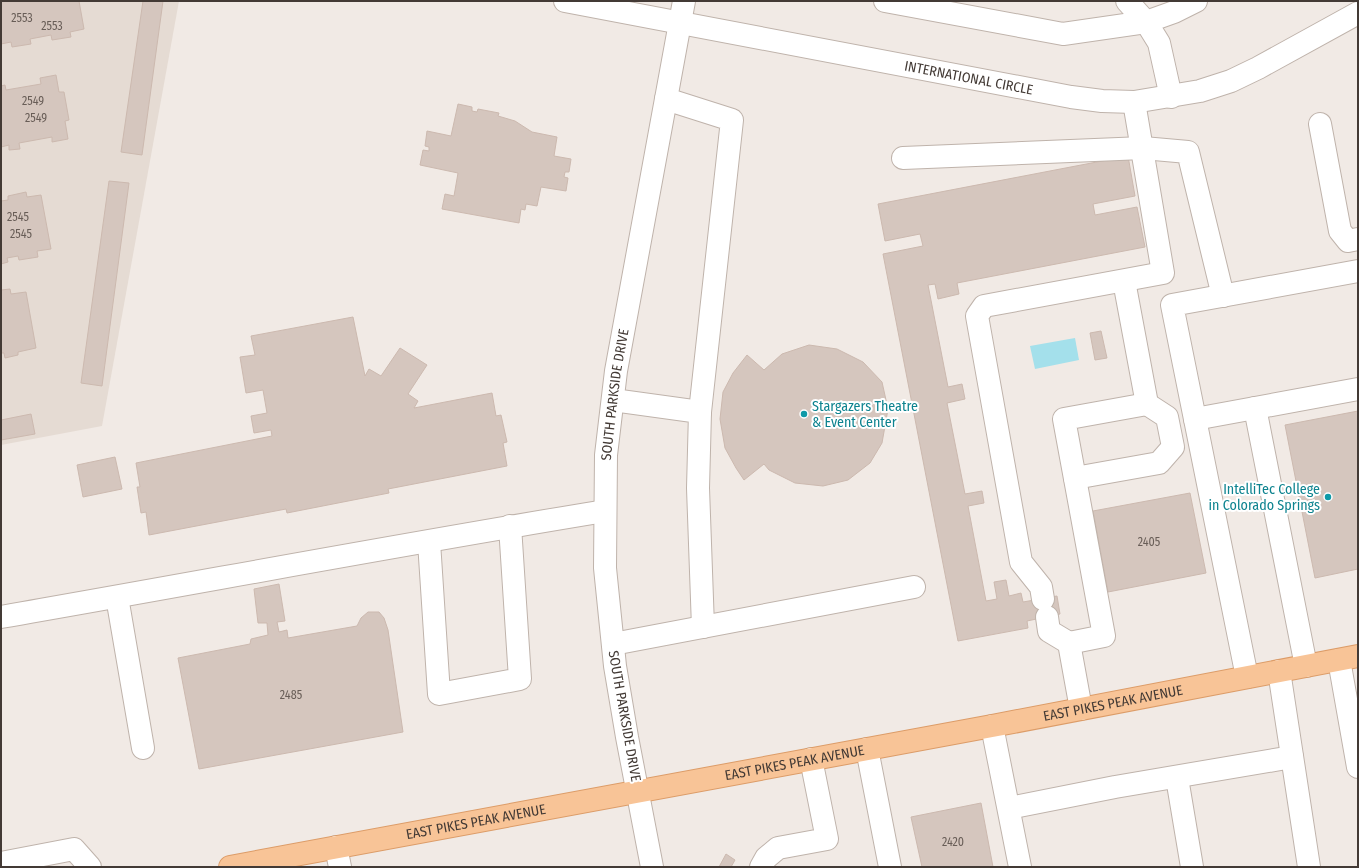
<svg xmlns="http://www.w3.org/2000/svg" width="1359" height="868" viewBox="0 0 1359 868" font-family="'Fira Sans Condensed',sans-serif">
<style>
.residential{fill:#e5dbd3}
.water{fill:#a4e0eb}
.building{fill:#d5c6be;stroke:#ccb9af}
.lines{fill:none;stroke-linecap:round;stroke-linejoin:round}
.minor-casing{stroke:#bfb3ab;stroke-width:24}
.major-casing{stroke:#dc9c68;stroke-width:24}
.minor{stroke:#fff;stroke-width:22}
.major{stroke:#f8c497;stroke-width:22}
.culture-dot{fill:#0f9aa8;stroke:#fff;stroke-width:1.5}
.labels{text-anchor:middle;stroke-width:4;stroke-linejoin:round;paint-order:stroke}
.number-label{font-size:12px;fill:#685d57}
.street-label{font-size:14px;fill:#433a35;stroke:#fff}
.culture-label{font-size:14px;fill:#0d838f;stroke:#fff;text-anchor:start}
</style>
<rect width="100%" height="100%" fill="#f1eae5"/>
<polygon class="residential" points="1,1 179,1 102,426 1,445"/>
<polygon class="water" points="1075,338 1079,360 1035,369 1030,346"/>
<g class="building">
<polygon points="1,1 79,1 84,29 70,32 71,37 52,40 51,35 30,39 31,44 12,47 11,42 1,44"/>
<polygon points="143,1 163,1 142,155 121,152"/>
<polygon points="56,75 59,92 64,92 69,120 65,121 68,139 52,142 52,137 19,143 20,149 9,150 9,145 1,147 1,86 5,85 6,90 41,84 40,78"/>
<polygon points="458,104 472,107 472,111 477,112 478,109 499,113 498,116 515,121 532,132 557,137 554,156 571,159 569,172 565,172 564,177 568,178 566,191 541,187 537,206 526,204 525,210 521,209 519,223 442,209 445,194 454,196 458,173 420,165 423,150 429,151 429,147 425,146 427,131 451,136"/>
<polygon points="1128,156 1135,196 1093,204 1095,215 1137,207 1145,247 957,283 959,294 938,299 935,284 928,285 948,387 962,384 965,399 947,403 965,494 982,491 984,503 968,506 986,601 997,599 994,582 1006,580 1009,596 1021,593 1023,602 1057,596 1060,614 1027,621 1028,628 958,641 883,254 923,246 920,234 885,241 878,204"/>
<polygon points="109,181 129,183 102,386 81,383"/>
<polygon points="26,192 27,197 41,195 51,249 37,251 38,257 19,260 18,256 7,258 8,262 1,264 1,201 8,200 8,196"/>
<polygon points="10,289 11,294 26,292 36,348 18,352 18,355 5,358 4,353 1,353 1,290"/>
<polygon points="353,317 365,376 369,369 381,376 400,348 427,365 408,394 418,401 414,408 492,393 496,416 501,415 507,442 503,443 507,466 388,489 389,493 287,513 286,509 149,535 146,512 141,513 137,487 140,487 136,463 272,436 271,430 254,433 251,416 267,413 263,390 246,393 240,357 255,355 251,336"/>
<polygon points="1101,331 1107,358 1095,360 1090,333"/>
<polygon points="809,345 837,349 863,362 882,382 888,409 882,443 870,463 848,480 823,486 795,483 769,470 764,464 744,480 736,468 725,448 720,419 723,392 733,373 747,355 764,370 782,354"/>
<polygon points="1358,411 1358,569 1315,578 1285,425"/>
<polygon points="31,414 35,434 1,440 1,420"/>
<polygon points="115,457 122,489 83,497 77,465"/>
<polygon points="1190,493 1206,573 1108,592 1093,511"/>
<polygon points="279,584 285,621 277,622 279,632 287,630 288,638 357,626 361,618 368,612 379,612 384,618 388,630 403,732 199,769 178,658 250,644 251,639 268,635 267,623 258,623 254,589"/>
<polygon points="981,803 993,867 922,867 911,817"/>
<polygon points="726,854 735,860 731,867 719,867"/>
</g>
<g class="lines">
<defs>
<g id="minor">
<path id="s1" d="M 565,1 L 1071,97 L 1102,101 L 1134,102 L 1200,91 L 1231,81 L 1258,68 L 1358,13"/>
<polyline points="885,1 1063,34 1146,22 1174,12 1196,1"/>
<polyline points="1127,1 1146,22 1159,43 1171,97"/>
<polyline points="666,99 732,120 700,412"/>
<polyline points="1320,124 1340,231 1348,241 1358,239"/>
<polyline points="903,158 1143,148 1188,152 1223,296"/>
<polyline points="613,400 700,412 698,488 703,627"/>
<polyline points="1255,408 1306,666"/>
<polyline points="1195,419 1358,389"/>
<polyline points="1075,478 1159,463 1173,447 1167,417 1147,404"/>
<polyline points="429,542 439,694 520,679 510,526"/>
<polyline points="117,597 143,748"/>
<polyline points="1043,599 1041,587 1021,562 977,316 984,306 1163,273 1134,102"/>
<path d="M 1,617 C 202,582 403,544 605,511"/>
<polyline points="1047,617 1049,631 1069,643 1081,709"/>
<polyline points="1069,643 1104,636 1064,419 1147,404 1124,281"/>
<polyline points="613,644 914,587"/>
<polyline points="1339,660 1358,767"/>
<polyline points="1279,671 1309,867"/>
<polyline points="1247,677 1172,305 1358,271"/>
<polyline points="992,726 1020,867"/>
<polyline points="867,749 890,867"/>
<polyline points="1177,778 1192,867"/>
<polyline points="1009,808 1115,787 1292,757"/>
<polyline points="336,847 340,867"/>
<polyline points="1,863 74,849 90,867"/>
<path id="s2" d="M 652,867 L 627,737 L 615,666 L 605,568 L 606,455 L 616,371 L 684,1"/>
<polyline points="761,867 766,858 778,848 827,839 811,759"/>
</g>
<g id="major">
<path id="s3" d="M 230,867 L 992,726 L 1358,656"/>
</g>
</defs>
<use href="#minor" class="minor-casing"/>
<use href="#major" class="major-casing"/>
<use href="#minor" class="minor"/>
<use href="#major" class="major"/>
</g>
<g class="culture-dot">
<circle cx="804" cy="414" r="4"/>
<circle cx="1328" cy="497" r="4"/>
</g>
<g class="labels">
<g class="number-label">
<text x="22" y="22">2553</text>
<text x="52" y="30">2553</text>
<text x="33" y="105">2549</text>
<text x="36" y="122">2549</text>
<text x="18" y="221">2545</text>
<text x="21" y="238">2545</text>
<text x="1149" y="546">2405</text>
<text x="291" y="699">2485</text>
<text x="953" y="846">2420</text>
</g>
<g class="street-label">
<text dy="5" stroke="none"><textPath href="#s1" startOffset="411">INTERNATIONAL CIRCLE</textPath></text>
<text dy="5" stroke="none"><textPath href="#s2" startOffset="477">SOUTH PARKSIDE DRIVE</textPath></text>
<text dy="5" stroke="none"><textPath href="#s3" startOffset="898">EAST PIKES PEAK AVENUE</textPath></text>
<text transform="translate(625 716) rotate(80)" y="5">SOUTH PARKSIDE DRIVE</text>
<text dy="5" stroke="none"><textPath href="#s3" startOffset="574">EAST PIKES PEAK AVENUE</textPath></text>
<text dy="5" stroke="none"><textPath href="#s3" startOffset="250">EAST PIKES PEAK AVENUE</textPath></text>
</g>
<g class="culture-label">
<text x="812" y="411">Stargazers Theatre<tspan x="812" dy="16">&amp; Event Center</tspan></text>
<text x="1320" y="494" text-anchor="end">IntelliTec College<tspan x="1320" dy="16">in Colorado Springs</tspan></text>
</g>
</g>
<rect width="1359" height="868" fill="none" stroke="#433a35" stroke-width="4"/>
</svg>
